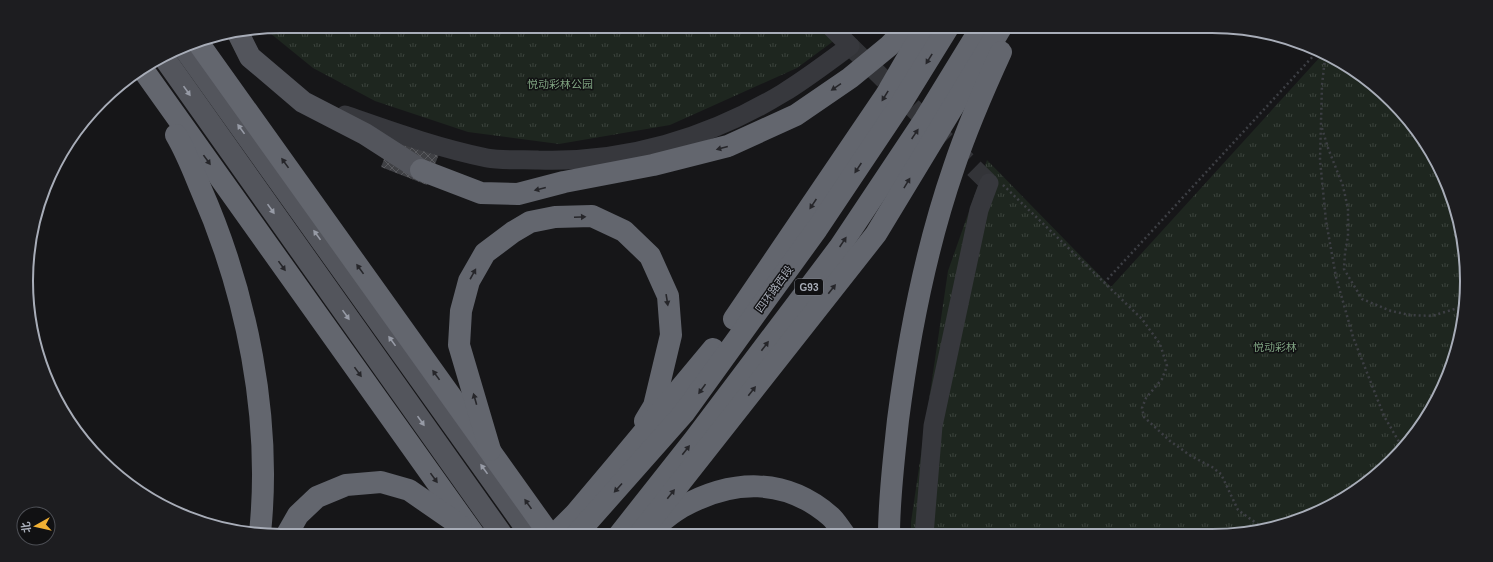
<svg xmlns="http://www.w3.org/2000/svg" width="1493" height="562" viewBox="0 0 1493 562" font-family="Helvetica,'Noto Sans SC',sans-serif">
<style>
.grass{fill:url(#grass-tufts)}
.building{fill:url(#building-cross-hatch)}
.lines{fill:none;stroke-linecap:round;stroke-linejoin:round}
.minor-tunnel{stroke:#333438;stroke-width:19;stroke-dasharray:19 10;stroke-linecap:butt}
.path{stroke:#3d3f44;stroke-width:2.5;stroke-dasharray:2 3;stroke-linecap:butt}
.minor{stroke:#37383d;stroke-width:19}
.major{stroke:#53555c;stroke-width:22}
.highway{stroke:#63666e;stroke-width:22}
.oneway{fill:#26262a}
.oneway2{fill:#979ba6}
.labels{text-anchor:middle;stroke-width:3;stroke-linejoin:round;paint-order:stroke}
.shield{fill:#111113;stroke:#7b7e86;stroke-width:1}
.shield-label{font-size:10px;font-weight:bold;fill:#a8adb8}
.park-label{font-size:11px;fill:#7fa381;stroke:#111113}
.street-label{font-size:11px;fill:#a8adb8;stroke:#111113}
.rim{fill:none;stroke:#a8adb8;stroke-width:2}
</style>
<defs>
<pattern id="grass-tufts" width="24" height="20" patternUnits="userSpaceOnUse"><rect width="24" height="20" fill="#1e261f"/><path d="M3 7l-1-3M5 7V3M7 7l1-3M15 17l-1-3M17 17v-4M19 17l1-3" fill="none" stroke="#3c433d"/></pattern>
<pattern id="building-cross-hatch" width="8" height="8" patternUnits="userSpaceOnUse"><rect width="8" height="8" fill="#404145"/><path d="M0 0l8 8M0 8l8-8" fill="none" stroke="#595a5e"/></pattern>
</defs>
<rect width="100%" height="100%" fill="#161618"/>
<g class="grass">
<polygon points="281,26 854,26 797,68 670,125 559,144 468,132 375,101 313,68 265,29"/>
<polygon points="1321,56 1367,79 1433,154 1465,248 1458,347 1433,409 1380,473 1325,510 1246,534 911,535 911,522 948,271 987,160 1111,287"/>
</g>
<polygon class="building" points="393,136 439,154 427,185 381,167"/>
<g class="lines">
<polyline class="minor-tunnel" points="850,46 989,183"/>
<g class="path">
<polyline points="1325,58 1322,85 1320,160 1326,221 1336,277 1353,337 1384,416 1402,447"/>
<polyline points="1322,128 1328,148 1343,186 1348,209 1348,236 1345,253 1344,269 1362,299 1391,311 1410,315 1432,316 1461,307"/>
<polyline points="1003,185 1142,319 1160,344 1167,366 1162,379 1146,398 1142,408 1144,417 1170,441 1191,456 1212,467 1221,474 1238,510 1263,528"/>
<polyline points="1104,283 1316,53"/>
</g>
<g class="minor">
<path d="M 345,115 C 391,131 438,148 487,158 C 503,161 522,159 538,160 C 625,163 709,138 783,93 C 806,79 828,62 850,46 L 830,26"/>
<polyline points="924,535 933,426 979,210 989,183"/>
</g>
<g class="major">
<polyline points="238,33 250,57 303,102 365,134 421,170"/>
<polyline points="184,48 531,535"/>
<polyline points="165,59 502,535"/>
</g>
<g class="highway">
<polyline points="197,41 550,535"/>
<polyline points="144,71 475,536"/>
<path d="M 176,135 C 186,152 193,170 200,187 C 247,293 272,418 260,533"/>
<polyline points="421,170 481,193 518,194 564,182 653,165 728,146 796,115 850,78 889,46 908,26"/>
<polyline points="734,319 886,95 926,26"/>
<polyline points="490,450 459,345 461,311 469,281 485,253 513,232 530,222 555,217 592,216 624,231 650,256 668,296 671,335 654,406 645,421"/>
<path d="M 655,526 C 664,520 673,512 682,507 C 732,479 785,477 830,516 C 836,521 840,529 845,535"/>
<polyline points="554,535 575,514 618,463 713,349"/>
<polyline points="576,535 684,413 817,229 902,102 949,26"/>
<polyline points="619,535 694,440 839,248 925,119 982,26"/>
<polyline points="639,535 876,234 1002,26"/>
<path d="M 889,535 C 889,497 894,458 898,420 C 909,335 926,248 954,167 C 967,128 984,89 1001,52"/>
<polyline points="286,536 298,515 317,497 346,485 381,482 409,490 461,526"/>
</g>
</g>
<defs><path id="oneway-solid" d="M-6-.8H1V-3.2L6.5 0L1 3.2V.8H-6Z"/></defs>
<g class="oneway">
<use href="#oneway-solid" transform="translate(929 59) rotate(122)"/>
<use href="#oneway-solid" transform="translate(836 87) rotate(146)"/>
<use href="#oneway-solid" transform="translate(885 96) rotate(122)"/>
<use href="#oneway-solid" transform="translate(915 134) rotate(-56)"/>
<use href="#oneway-solid" transform="translate(722 148) rotate(165)"/>
<use href="#oneway-solid" transform="translate(207 160) rotate(54)"/>
<use href="#oneway-solid" transform="translate(285 163) rotate(-126)"/>
<use href="#oneway-solid" transform="translate(858 168) rotate(124)"/>
<use href="#oneway-solid" transform="translate(907 183) rotate(-59)"/>
<use href="#oneway-solid" transform="translate(540 189) rotate(166)"/>
<use href="#oneway-solid" transform="translate(813 204) rotate(124)"/>
<use href="#oneway-solid" transform="translate(580 217) rotate(-2)"/>
<use href="#oneway-solid" transform="translate(843 242) rotate(-56)"/>
<use href="#oneway-solid" transform="translate(282 266) rotate(54)"/>
<use href="#oneway-solid" transform="translate(360 269) rotate(-126)"/>
<use href="#oneway-solid" transform="translate(473 274) rotate(-61)"/>
<use href="#oneway-solid" transform="translate(832 289) rotate(-52)"/>
<use href="#oneway-solid" transform="translate(667 300) rotate(81)"/>
<use href="#oneway-solid" transform="translate(765 346) rotate(-53)"/>
<use href="#oneway-solid" transform="translate(358 372) rotate(54)"/>
<use href="#oneway-solid" transform="translate(436 375) rotate(-126)"/>
<use href="#oneway-solid" transform="translate(702 389) rotate(126)"/>
<use href="#oneway-solid" transform="translate(752 391) rotate(-52)"/>
<use href="#oneway-solid" transform="translate(475 399) rotate(-106)"/>
<use href="#oneway-solid" transform="translate(686 450) rotate(-52)"/>
<use href="#oneway-solid" transform="translate(434 478) rotate(54)"/>
<use href="#oneway-solid" transform="translate(618 488) rotate(132)"/>
<use href="#oneway-solid" transform="translate(671 494) rotate(-52)"/>
<use href="#oneway-solid" transform="translate(528 504) rotate(-125)"/>
</g>
<g class="oneway2">
<use href="#oneway-solid" transform="translate(187 91) rotate(55)"/>
<use href="#oneway-solid" transform="translate(241 129) rotate(-126)"/>
<use href="#oneway-solid" transform="translate(271 209) rotate(55)"/>
<use href="#oneway-solid" transform="translate(317 235) rotate(-126)"/>
<use href="#oneway-solid" transform="translate(346 315) rotate(55)"/>
<use href="#oneway-solid" transform="translate(392 341) rotate(-126)"/>
<use href="#oneway-solid" transform="translate(421 421) rotate(55)"/>
<use href="#oneway-solid" transform="translate(484 469) rotate(-126)"/>
</g>
<g class="labels">
<rect class="shield" x="795" y="279" width="28" height="16" rx="3"/>
<g class="shield-label">
<text x="809" y="291">G93</text>
</g>
<g class="park-label">
<text x="560" y="88">悦动彩林公园</text>
<text x="1275" y="351">悦动彩林</text>
</g>
<g class="street-label">
<text transform="translate(774 289) rotate(-54)" y="4">四环路西段</text>
</g>
</g>
<path d="M0 0H1493V562H0ZM281 33H1212A248 248 0 0 1 1460 281V281A248 248 0 0 1 1212 529H281A248 248 0 0 1 33 281V281A248 248 0 0 1 281 33Z" fill="#1d1d20" fill-rule="evenodd"/>
<path class="rim" d="M281 33H1212A248 248 0 0 1 1460 281V281A248 248 0 0 1 1212 529H281A248 248 0 0 1 33 281V281A248 248 0 0 1 281 33Z"/>
<g transform="translate(36 526) rotate(262)"><circle r="19" fill="#111113" stroke="#4d4f55"/>
<path d="M0-3L7 15L0 10L-7 15Z" fill="#f2b134"/>
<text y="-6" font-size="11" font-weight="bold" text-anchor="middle" fill="#a8adb8">北</text>
</g>
</svg>
